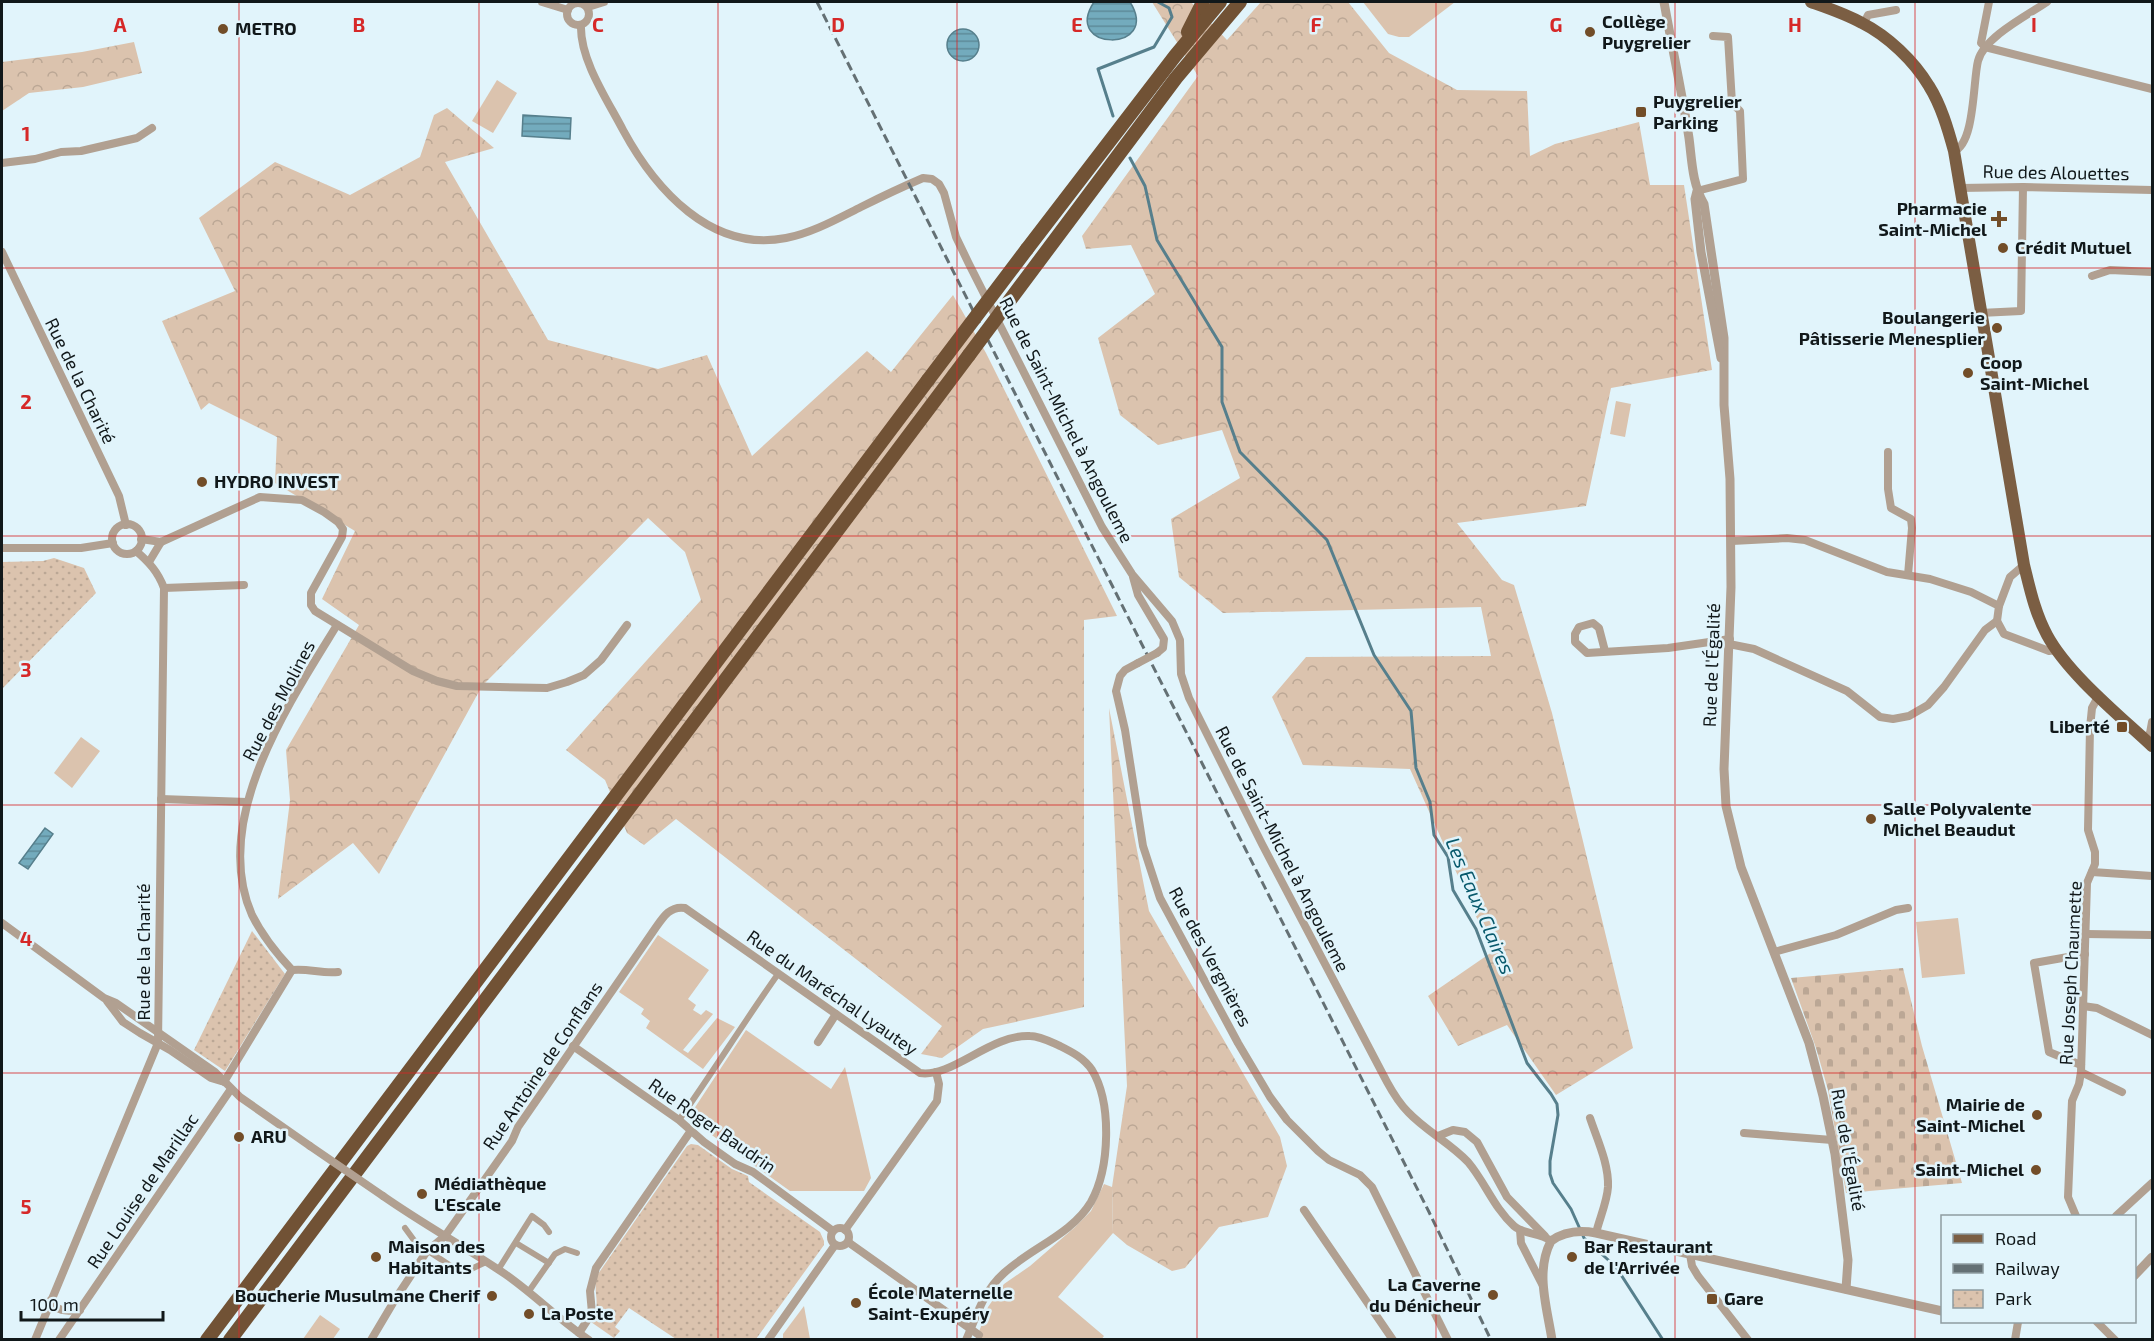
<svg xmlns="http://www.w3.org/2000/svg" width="2154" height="1341" viewBox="0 0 2154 1341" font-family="'Exo 2',sans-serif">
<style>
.green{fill:#dbc3ae}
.forest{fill:url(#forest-crowns)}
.cemetery{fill:url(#cemetery-stones)}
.park{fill:url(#park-dots)}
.water{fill:url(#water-rules);stroke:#567f8c;stroke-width:1.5}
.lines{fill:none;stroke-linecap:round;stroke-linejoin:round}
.stream{stroke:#567f8c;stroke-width:3}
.pedestrian{stroke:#b1a091;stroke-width:6}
.minor{stroke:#b1a091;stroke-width:8}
.tertiary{stroke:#b1a091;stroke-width:9}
.primary{stroke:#7b5e43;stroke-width:12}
.trunk{stroke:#715235;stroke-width:14}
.rail{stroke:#647074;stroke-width:3;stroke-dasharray:9 4.5;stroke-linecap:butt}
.minor-bridge{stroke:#b1a091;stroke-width:8}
.trunk-bridge{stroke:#715235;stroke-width:14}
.grid{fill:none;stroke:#d62828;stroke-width:1.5;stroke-opacity:0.55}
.poi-dot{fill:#724d28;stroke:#e1f4fb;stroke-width:2}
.labels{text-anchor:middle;stroke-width:5;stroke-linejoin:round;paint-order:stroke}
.poi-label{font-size:18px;font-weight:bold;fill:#11181a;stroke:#e1f4fb;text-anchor:start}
.street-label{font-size:18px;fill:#11181a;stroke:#e1f4fb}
.water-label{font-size:20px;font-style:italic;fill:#08596c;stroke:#e1f4fb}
.grid-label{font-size:20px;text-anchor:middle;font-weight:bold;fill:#d62828;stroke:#e1f4fb;stroke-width:5;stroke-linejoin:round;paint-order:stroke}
</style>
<defs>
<pattern id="forest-crowns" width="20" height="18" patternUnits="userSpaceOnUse" patternTransform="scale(1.5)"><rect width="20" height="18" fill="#dbc3ae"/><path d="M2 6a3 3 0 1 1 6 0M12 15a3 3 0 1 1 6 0" fill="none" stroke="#bba795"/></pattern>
<pattern id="cemetery-stones" width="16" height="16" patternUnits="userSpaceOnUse" patternTransform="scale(1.5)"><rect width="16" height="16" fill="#dbc3ae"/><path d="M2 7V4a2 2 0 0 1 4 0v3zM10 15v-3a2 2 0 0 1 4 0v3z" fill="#bba795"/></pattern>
<pattern id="park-dots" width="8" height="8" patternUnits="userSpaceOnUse" patternTransform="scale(1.5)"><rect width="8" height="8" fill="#dbc3ae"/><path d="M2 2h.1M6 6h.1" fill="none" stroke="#bba795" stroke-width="1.8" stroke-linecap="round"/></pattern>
<pattern id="water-rules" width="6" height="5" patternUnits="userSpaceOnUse" patternTransform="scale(1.5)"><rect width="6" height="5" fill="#73abbd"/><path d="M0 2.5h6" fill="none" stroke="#5d8a99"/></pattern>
</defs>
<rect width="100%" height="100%" fill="#e1f4fb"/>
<g class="green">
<polygon points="1363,2 1455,2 1409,37 1399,37 1388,34"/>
<polygon points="497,80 517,93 493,133 472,121"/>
<polygon points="1616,401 1631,404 1625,437 1610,434"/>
<polygon points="81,737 100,751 72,788 54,773"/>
<polygon points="1958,918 1965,974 1922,978 1916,922"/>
<polygon points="658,935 709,970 688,999 696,1005 693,1010 701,1015 706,1010 713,1014 683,1050 688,1053 717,1018 735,1027 703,1069 646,1028 650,1021 641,1014 644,1009 619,992"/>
<polygon points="746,1030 831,1089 845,1067 871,1178 864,1191 790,1191 688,1118"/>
<polygon points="1104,1184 1112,1187 1113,1233 1058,1297 1104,1336 1101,1340 976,1340 988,1307 1004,1284 1030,1266 1074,1228 1091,1211"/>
<polygon points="804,1306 810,1339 783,1339 783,1334"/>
<polygon points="320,1315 340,1329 333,1339 303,1339"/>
</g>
<g class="forest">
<polygon points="1152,2 1191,2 1227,40 1261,2 1348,2 1389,53 1457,90 1527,91 1530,156 1555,144 1639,122 1650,185 1684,185 1712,370 1611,388 1586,506 1457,523 1502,580 1514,585 1552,713 1633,1048 1556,1095 1507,1025 1458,1046 1428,996 1492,952 1410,769 1303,765 1272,697 1306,657 1491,656 1481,607 1223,613 1179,577 1171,519 1240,478 1222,430 1158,445 1120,415 1098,338 1155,294 1131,245 1086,249 1082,236 1198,76"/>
<polygon points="134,42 142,73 83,87 29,93 2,111 2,62 82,52"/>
<polygon points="447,108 494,148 445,162 548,340 658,369 707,355 752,456 867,351 891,372 953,295 986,353 1117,616 1084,620 1084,1007 983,1029 942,1058 921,1054 942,1026 676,819 644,845 627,833 605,780 566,750 701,600 685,552 648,518 482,686 379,874 353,843 278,899 290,800 286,750 359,625 322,599 355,531 275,483 277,437 209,403 201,410 162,321 235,291 199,218 275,162 350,195 420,157 434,115"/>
<polygon points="1109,708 1149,911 1280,1137 1287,1166 1268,1217 1219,1227 1185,1268 1172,1271 1127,1245 1113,1233 1112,1187 1127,1086"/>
</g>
<polygon class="cemetery" points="1903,968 1922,1046 1962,1183 1846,1193 1828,1090 1816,1048 1791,978"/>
<g class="park">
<polygon points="54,558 84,568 96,593 2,689 2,562 43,561"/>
<polygon points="252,931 285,974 225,1071 194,1050"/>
<path d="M 691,1144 L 698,1145 L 732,1169 L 748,1176 L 749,1182 L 820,1232 L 824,1241 L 824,1245 L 756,1339 L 676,1339 L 629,1308 L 615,1327 L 620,1331 L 614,1338 L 591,1322 C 603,1302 591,1293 598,1274 L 687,1146 Z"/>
</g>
<g class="water">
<path d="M 1094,2 L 1130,2 C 1162,53 1061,52 1094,2 Z"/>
<circle cx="963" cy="45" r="16"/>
<polygon points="523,115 571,118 570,139 522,136"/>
<polygon points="45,828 53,834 28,869 19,863"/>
</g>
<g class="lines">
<g class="stream">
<polyline points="1113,116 1098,69 1154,47 1172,17 1169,8 1158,2"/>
<polyline points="1130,158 1145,186 1157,240 1222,347 1222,402 1240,452 1327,540 1374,655 1411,711 1416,768 1430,802 1434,835 1448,857 1453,890 1476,929 1527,1063 1551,1094 1557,1104 1558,1115 1550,1161 1550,1174 1553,1183 1571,1209 1584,1238 1616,1267 1663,1340"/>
</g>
<g class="pedestrian">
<path d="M 679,1120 C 713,1072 744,1022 778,974"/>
<polyline points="405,1228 416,1243 454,1268 467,1271 486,1262"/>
<polyline points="516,1243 549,1263"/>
<polyline points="498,1270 532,1216 544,1225 549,1232"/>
<polyline points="529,1291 555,1254 565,1249 577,1253"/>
</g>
<g class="minor">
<polyline points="542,2 568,10"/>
<polyline points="1989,2 1981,43 1985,47 2152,89"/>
<circle cx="578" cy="14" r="11"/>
<polyline points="588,7 604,2"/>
<polyline points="1864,23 1868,15 1896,10"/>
<path d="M 581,26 C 580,60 608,101 623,130 C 655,189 711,253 786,238 C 812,233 837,219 861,207 C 881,197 902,187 923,178 L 932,179 L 939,184 L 944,193 L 956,237 L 969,264 L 1102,527 L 1132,574 L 1172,621 L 1180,640 L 1181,674 L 1189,698 L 1262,844 L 1387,1082 C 1393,1093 1399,1103 1408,1112 C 1426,1131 1450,1143 1468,1162 C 1485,1182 1494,1208 1514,1226 C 1524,1235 1540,1232 1551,1241"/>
<path d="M 1954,151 C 1975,144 1973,80 1978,61 C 1984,37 2028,15 2047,2"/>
<polyline points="2,163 35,159 61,152 81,151 137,138 152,128"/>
<polyline points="1960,188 2023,187 2152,190"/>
<polyline points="1697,191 1743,179 1740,111 1732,103 1728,37 1713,36"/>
<polyline points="2,252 119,496 126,525"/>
<polyline points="2092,276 2110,270 2152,272"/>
<polyline points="1980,313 2021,311 2023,187"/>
<polyline points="1888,452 1888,489 1891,508 1911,519 1912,528 1908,575"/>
<circle cx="127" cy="539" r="15"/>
<polyline points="141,539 161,542 260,497 302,500 324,512 338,522 343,529 342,537 311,593 311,605 315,611 413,671 437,681 457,686 547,688 567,682 584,675 601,660 627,625"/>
<polyline points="1732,541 1787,538 1805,540 1887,572 1930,579 1971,592 1999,606 1997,621 2004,634 2049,651 2056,650"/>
<polyline points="2,548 81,548 113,543"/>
<polyline points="149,562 161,542"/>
<polyline points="1133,577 1138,595 1164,639 1163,648 1157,653"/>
<polyline points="164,588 244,585"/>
<polyline points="1999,606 2010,577 2024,565"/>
<polyline points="1729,644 1754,649 1847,691 1880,717 1893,719 1909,716 1928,705 1944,687 1985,630 1997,621"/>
<polyline points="1605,651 1599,628 1593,623 1579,627 1575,634 1575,642 1587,653 1668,648 1730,639"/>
<polyline points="1138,663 1125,670 1120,676 1116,691 1125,730 1143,846 1160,898 1238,1043 1270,1097 1287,1120 1318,1151 1329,1160 1360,1175 1372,1187 1448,1340"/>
<polyline points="2144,739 2150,733 2152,722"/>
<polyline points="161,799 247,802"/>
<polyline points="2092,872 2152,876"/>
<polyline points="2,923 104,998 116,1003 215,1072 240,1097 310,1146"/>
<polyline points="2086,934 2152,935"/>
<polyline points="1774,952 1836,935 1896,910 1908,908"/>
<path d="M 292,970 C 277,954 262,935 252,915 C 210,820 289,703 337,625"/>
<path d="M 292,970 C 308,968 322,974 338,972"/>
<polyline points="107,1001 123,1022 140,1033 170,1050 211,1078 221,1081"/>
<polyline points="2083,1006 2097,1008 2152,1035"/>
<polyline points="818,1042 836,1014"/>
<polyline points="573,1046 679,1120 704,1142 735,1164 753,1172 833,1231"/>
<polyline points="2081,1065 2049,1052 2034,963 2085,954"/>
<polyline points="2081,1072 2122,1092"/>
<polyline points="224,1082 292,970"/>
<path d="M 1590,1118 C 1597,1139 1609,1164 1608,1187 C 1607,1202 1600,1217 1596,1233"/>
<polyline points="1744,1133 1832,1140"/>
<polyline points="1438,1136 1453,1130 1465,1132 1477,1142 1507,1197 1545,1236"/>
<path d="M 383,1196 C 423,1224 465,1247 505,1274 C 534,1294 559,1320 589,1340"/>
<polyline points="1304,1210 1393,1340"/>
<polyline points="2076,1216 2068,1197 2072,1101 2079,1084 2081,1072 2087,883 2095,864 2095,852 2088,830 2090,728 2092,708 2099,695"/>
<polyline points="2116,1216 2152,1183"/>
<circle cx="840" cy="1237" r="9"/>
<polyline points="845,1230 937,1101 939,1084 936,1072"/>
<polyline points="1520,1230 1521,1243 1543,1286"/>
<polyline points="848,1242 979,1335"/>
<polyline points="1690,1254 1692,1266 1698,1276 1748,1340"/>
<path d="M 51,1300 C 57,1313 67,1311 80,1310"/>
<polyline points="2097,1322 2115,1340"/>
<polyline points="579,1333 592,1313 590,1291 596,1268 690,1132"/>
<path d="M 35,1340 L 158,1043 L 164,588 C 158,572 149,562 136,551"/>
<polyline points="59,1340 231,1089"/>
<path d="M 371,1340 L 396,1298 L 427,1251 L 445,1236 L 512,1141 L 518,1127 L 652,933 C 661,921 668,905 685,908 L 920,1073 C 952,1078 991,1034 1030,1036 C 1040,1036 1051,1042 1060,1046 C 1072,1052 1084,1058 1092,1070 C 1112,1103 1110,1168 1091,1202 C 1072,1234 1031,1248 1004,1273 C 983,1292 977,1315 966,1340"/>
<polyline points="768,1340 835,1245"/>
<polyline points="2015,1340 2018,1322"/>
</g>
<g class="tertiary">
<path d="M 1664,2 C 1672,47 1682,92 1689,138 C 1692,161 1692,183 1704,204 L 1724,338 L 1724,405 L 1730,479 L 1731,587 L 1724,769 L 1726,806 L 1741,867 L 1809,1043 L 1823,1096 L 1835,1154 L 1848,1260 L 1846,1289"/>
<polyline points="1697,191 1695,199 1701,252 1721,358"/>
<polyline points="2134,1276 2152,1257"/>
<path d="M 1552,1340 C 1547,1307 1535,1272 1551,1241 C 1565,1231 1580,1230 1596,1233 L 1942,1311"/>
</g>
<path class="primary" d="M 1811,2 C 1828,8 1846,14 1862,23 C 1888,36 1914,61 1929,86 C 1941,105 1948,129 1954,151 L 2024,565 C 2030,589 2035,613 2047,635 C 2068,674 2120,716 2152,746"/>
<g class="trunk">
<polyline points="1188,32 1203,2"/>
<polyline points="1027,249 1175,56 1220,2"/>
<polyline points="1001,312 1176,78 1240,2"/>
<polyline points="207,1340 928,380"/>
<polyline points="230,1340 969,355"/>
</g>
<polyline class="rail" points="817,2 1429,1212 1491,1340"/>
<g class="minor-bridge">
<polyline points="1138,663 1157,653"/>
<polyline points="310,1146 383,1196"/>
</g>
<g class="trunk-bridge">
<polyline points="969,355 1001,312"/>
<polyline points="928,380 1027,249"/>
</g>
</g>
<path class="grid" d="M 239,2 L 239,1340M 479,2 L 479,1340M 718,2 L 718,1340M 957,2 L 957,1340M 1197,2 L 1197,1340M 1436,2 L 1436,1340M 1675,2 L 1675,1340M 1915,2 L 1915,1340M 2,268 L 2152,268M 2,536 L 2152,536M 2,805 L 2152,805M 2,1073 L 2152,1073"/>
<g class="poi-dot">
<circle cx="223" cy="29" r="6"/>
<circle cx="1590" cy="32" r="6"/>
<rect x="1635" y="106" width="12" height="12" rx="3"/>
<path d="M1996 210h6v6h6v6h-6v6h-6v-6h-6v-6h6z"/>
<circle cx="2003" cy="248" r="6"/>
<circle cx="1997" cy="328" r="6"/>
<circle cx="1968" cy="373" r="6"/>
<circle cx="202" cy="482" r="6"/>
<rect x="2116" y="721" width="12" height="12" rx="3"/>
<circle cx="1871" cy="819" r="6"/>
<circle cx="2037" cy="1115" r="6"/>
<circle cx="239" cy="1137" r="6"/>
<circle cx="2036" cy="1170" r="6"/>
<circle cx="422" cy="1194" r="6"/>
<circle cx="376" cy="1257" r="6"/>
<circle cx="1572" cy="1257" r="6"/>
<circle cx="1493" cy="1295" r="6"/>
<circle cx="492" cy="1296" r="6"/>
<rect x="1706" y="1293" width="12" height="12" rx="3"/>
<circle cx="856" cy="1303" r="6"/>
<circle cx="529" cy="1314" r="6"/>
</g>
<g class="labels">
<g class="poi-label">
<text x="1602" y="28">Collège<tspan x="1602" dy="21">Puygrelier</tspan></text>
<text x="235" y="35">METRO</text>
<text x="1653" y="108">Puygrelier<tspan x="1653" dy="21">Parking</tspan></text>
<text x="1987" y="215" text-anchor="end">Pharmacie<tspan x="1987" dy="21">Saint-Michel</tspan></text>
<text x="2015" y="254">Crédit Mutuel</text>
<text x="1985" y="324" text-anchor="end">Boulangerie<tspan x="1985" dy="21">Pâtisserie Menesplier</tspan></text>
<text x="1980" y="369">Coop<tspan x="1980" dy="21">Saint-Michel</tspan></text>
<text x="214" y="488">HYDRO INVEST</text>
<text x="2110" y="733" text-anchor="end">Liberté</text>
<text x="1883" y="815">Salle Polyvalente<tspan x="1883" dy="21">Michel Beaudut</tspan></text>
<text x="2025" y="1111" text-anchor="end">Mairie de<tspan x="2025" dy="21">Saint-Michel</tspan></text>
<text x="251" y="1143">ARU</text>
<text x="2024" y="1176" text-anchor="end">Saint-Michel</text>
<text x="434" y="1190">Médiathèque<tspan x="434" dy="21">L'Escale</tspan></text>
<text x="388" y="1253">Maison des<tspan x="388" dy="21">Habitants</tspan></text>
<text x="1584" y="1253">Bar Restaurant<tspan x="1584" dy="21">de l'Arrivée</tspan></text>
<text x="1481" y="1291" text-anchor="end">La Caverne<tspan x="1481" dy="21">du Dénicheur</tspan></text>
<text x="868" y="1299">École Maternelle<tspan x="868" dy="21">Saint-Exupéry</tspan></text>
<text x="480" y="1302" text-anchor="end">Boucherie Musulmane Cherif</text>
<text x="1724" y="1305">Gare</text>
<text x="541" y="1320">La Poste</text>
</g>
<g class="street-label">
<text transform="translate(2056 173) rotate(1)" y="6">Rue des Alouettes</text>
<text transform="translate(80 381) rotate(64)" y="6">Rue de la Charité</text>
<text transform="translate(1066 420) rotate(63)" y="6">Rue de Saint-Michel à Angouleme</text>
<text transform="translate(1712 665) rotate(-88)" y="6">Rue de l'Égalité</text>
<text transform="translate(279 701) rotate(-62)" y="6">Rue des Molines</text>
<text transform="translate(1282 849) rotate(63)" y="6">Rue de Saint-Michel à Angouleme</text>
<text transform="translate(144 952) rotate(-90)" y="6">Rue de la Charité</text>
<text transform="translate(1210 957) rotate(62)" y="6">Rue des Vergnières</text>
<text transform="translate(2071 973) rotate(-87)" y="6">Rue Joseph Chaumette</text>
<text transform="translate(832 993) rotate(35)" y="6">Rue du Maréchal Lyautey</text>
<text transform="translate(543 1066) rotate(-56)" y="6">Rue Antoine de Conflans</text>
<text transform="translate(712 1126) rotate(35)" y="6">Rue Roger Baudrin</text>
<text transform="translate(1848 1150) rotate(80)" y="6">Rue de l'Égalité</text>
<text transform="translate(143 1191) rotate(-56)" y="6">Rue Louise de Marillac</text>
</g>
<g class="water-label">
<text transform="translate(1480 906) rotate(67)" y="7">Les Eaux Claires</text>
</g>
</g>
<g class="grid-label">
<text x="120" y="32">A</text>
<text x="359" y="32">B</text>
<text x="598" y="32">C</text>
<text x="838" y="32">D</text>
<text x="1077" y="32">E</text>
<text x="1316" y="32">F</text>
<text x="1556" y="32">G</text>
<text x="1795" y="32">H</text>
<text x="2034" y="32">I</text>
<text x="26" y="141">1</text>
<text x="26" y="409">2</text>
<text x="26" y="677">3</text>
<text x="26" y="946">4</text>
<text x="26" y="1214">5</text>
</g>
<rect width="2154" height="1341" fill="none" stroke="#11181a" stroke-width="6"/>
<rect x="1941" y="1215" width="195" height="108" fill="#e1f4fb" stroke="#8e9ca1" stroke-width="1.5"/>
<rect x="1953" y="1234" width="30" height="9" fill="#7b5e43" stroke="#8e9ca1" stroke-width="1.5"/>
<text x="1995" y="1245" font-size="18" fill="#11181a">Road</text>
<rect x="1953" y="1264" width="30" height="9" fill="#647074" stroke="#8e9ca1" stroke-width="1.5"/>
<text x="1995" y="1275" font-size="18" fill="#11181a">Railway</text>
<rect x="1953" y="1290" width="30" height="18" fill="url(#park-dots)" stroke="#8e9ca1" stroke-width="1.5"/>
<text x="1995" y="1305" font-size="18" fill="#11181a">Park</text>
<path d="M21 1311v9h142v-9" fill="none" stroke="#11181a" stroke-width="3"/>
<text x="30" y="1311" font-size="18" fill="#11181a" stroke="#e1f4fb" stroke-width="4.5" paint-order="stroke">100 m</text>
</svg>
